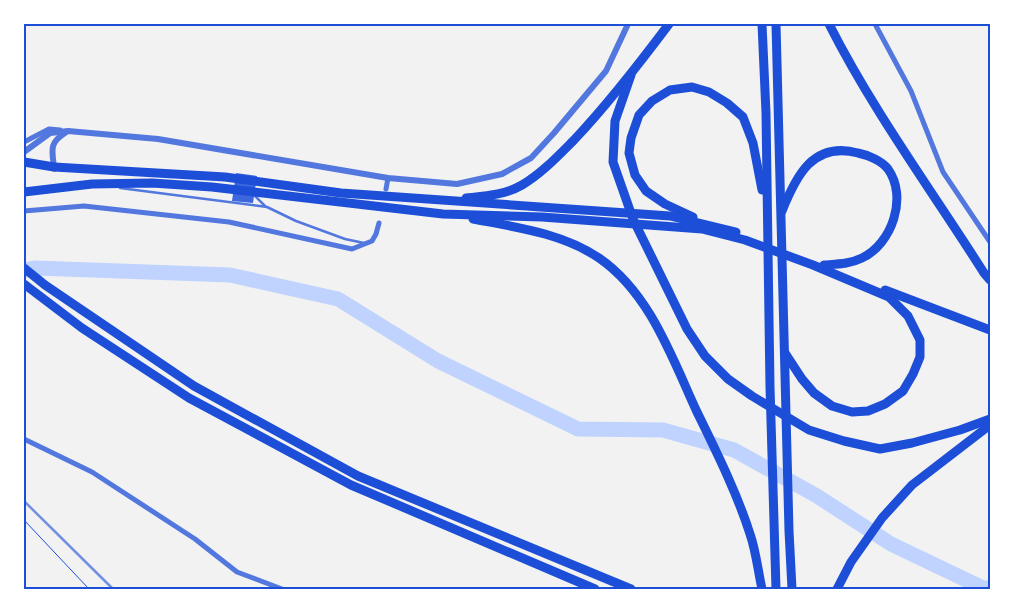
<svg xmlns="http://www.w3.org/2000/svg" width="1014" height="613" viewBox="0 0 1014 613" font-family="Jost,sans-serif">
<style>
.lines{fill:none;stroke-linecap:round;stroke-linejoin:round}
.river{stroke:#bfd3fe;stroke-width:15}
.building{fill:#3d67dc}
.path{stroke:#1d4ed8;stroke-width:1}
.service{stroke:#5277de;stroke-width:2.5}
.minor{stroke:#5277de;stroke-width:5}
.tertiary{stroke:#5277de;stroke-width:6}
.trunk{stroke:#1d4ed8;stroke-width:9}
.motorway{stroke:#1d4ed8;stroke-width:9}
.rail{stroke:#7290e2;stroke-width:2.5}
.neatline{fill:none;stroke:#1d4ed8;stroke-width:2}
</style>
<rect width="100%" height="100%" fill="#f2f2f2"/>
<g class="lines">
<polyline class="river" points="24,270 36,268 230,275 338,299 438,361 578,429 663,430 734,450 817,496 891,544 983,588 990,588"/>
</g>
<polygon class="building" points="236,173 257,176 253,203 232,201"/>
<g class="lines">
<polyline class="path" points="24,520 89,589"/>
<g class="service">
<polyline points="120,188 267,207 296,221 345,239 364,243"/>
<polyline points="253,194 265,206"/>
</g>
<g class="minor">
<polyline points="875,24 911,91 943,172 990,242"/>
<polyline points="24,142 49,129 60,130"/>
<polyline points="386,189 388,178"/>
<polyline points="24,211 84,206 229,222 352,249 372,241 376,234 379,223"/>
<polyline points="24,439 92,472 195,539 237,572 282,589"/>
</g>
<g class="tertiary">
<polyline points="24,152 50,133 68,131 158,139 388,178 457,184 502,174 531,158 554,133 606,71 628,24"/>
<path d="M 54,167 C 52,150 49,143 65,133"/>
</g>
<g class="trunk">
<polyline points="24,162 54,167"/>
<polyline points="24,268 45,285 194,386 358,476 631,589"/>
<polyline points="24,284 82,328 189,398 351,485 595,589"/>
</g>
<g class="motorway">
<polyline points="762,24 766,113 770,387 776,589"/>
<polyline points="776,24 789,531 792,589"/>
<path d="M 829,24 C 873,111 932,191 984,273 L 990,280"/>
<polyline points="631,75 615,121 613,162 633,219 687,329 705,356 728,379 752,396 809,430 844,441 880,449 912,443 960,430 990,419"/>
<polyline points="54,167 225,177 341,193 670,216 736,232"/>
<polyline points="24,192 92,184 152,183 212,187 443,214 542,217 702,229 745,240 813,265 889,297 908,316 920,340 920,357 913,374 903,391 885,404 868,411 852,412 832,406 814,393 802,379 785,353"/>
<path d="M 466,198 C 485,196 505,195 522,185 C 541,174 558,156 574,140 C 609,103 639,64 669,24"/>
<path d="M 782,211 C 796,176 813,141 858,153 C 868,155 882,161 888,169 C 908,197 892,244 862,258 C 850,264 837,264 824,265"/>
<polyline points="693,217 665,204 646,191 635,175 629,153 631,138 639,115 652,101 670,90 692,87 709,92 727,103 743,117 753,143 762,190"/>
<path d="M 473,219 C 515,227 562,233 599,258 C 650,293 672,358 697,412 C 716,451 737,493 750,534 C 756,551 758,571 762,589"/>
<polyline points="885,290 990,330"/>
<polyline points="837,589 851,562 882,518 912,485 990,425"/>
</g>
<polyline class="rail" points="24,501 113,589"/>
</g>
<rect width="1014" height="613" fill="none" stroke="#ffffff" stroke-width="50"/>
<rect x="25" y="25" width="964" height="563" class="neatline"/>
</svg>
